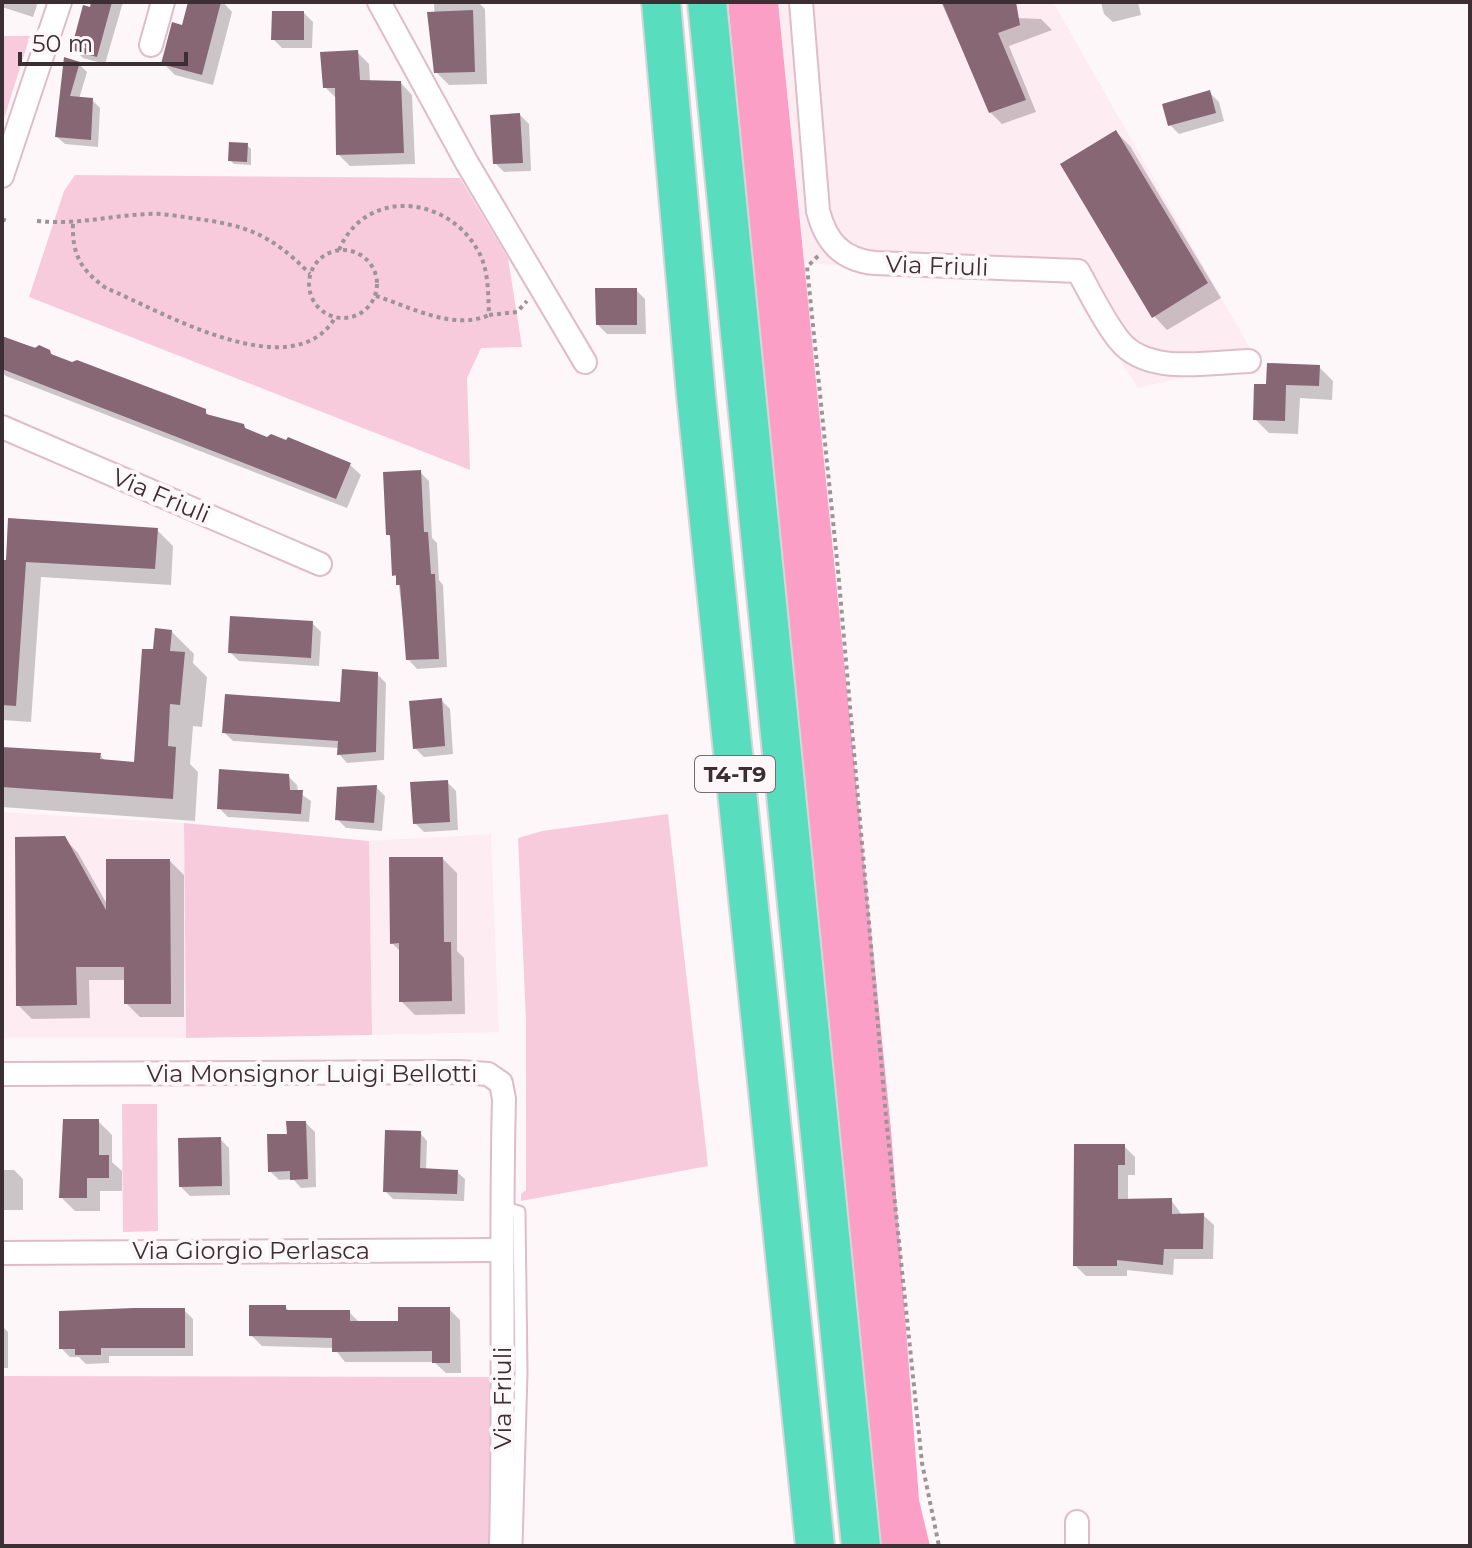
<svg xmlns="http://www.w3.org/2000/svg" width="1472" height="1548" viewBox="0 0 1472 1548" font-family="Montserrat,sans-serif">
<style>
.built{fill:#feecf3}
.green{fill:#f8cbdc}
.forest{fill:#fb9fc6}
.shadow{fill:#0003}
.building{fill:#866773}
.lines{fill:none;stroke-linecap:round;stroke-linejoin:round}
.service-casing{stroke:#dfbcc9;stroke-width:15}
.minor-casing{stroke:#dfbcc9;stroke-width:26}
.trunk-casing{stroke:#d8d5d6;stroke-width:42}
.path{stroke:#9e9498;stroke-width:4;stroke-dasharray:4 4;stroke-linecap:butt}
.service{stroke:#fff;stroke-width:11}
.minor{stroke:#fff;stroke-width:22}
.trunk{stroke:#58debe;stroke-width:38}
.labels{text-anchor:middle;stroke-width:8;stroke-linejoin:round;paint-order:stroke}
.shield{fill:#fef7fa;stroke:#766b6f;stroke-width:2}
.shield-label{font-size:22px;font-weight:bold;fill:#3c2f34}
.street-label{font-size:24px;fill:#3c2f34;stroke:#fef7fa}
</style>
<rect width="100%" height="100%" fill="#fef7fa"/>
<g class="built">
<polygon points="778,2 1053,2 1257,360 1138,388 1068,279 805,263"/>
<polygon points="2,812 184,823 186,1038 2,1038"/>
<polygon points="491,834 499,1032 372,1035 369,841"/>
</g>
<g class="green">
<polygon points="2,36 30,36 2,125"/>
<polygon points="75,175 460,178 508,258 522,347 481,348 467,378 470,470 29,297 64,191"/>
<polygon points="668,814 708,1166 521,1201 521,1194 526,1190 526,1021 518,838 542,831"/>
<polygon points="184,823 369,841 372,1035 186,1038"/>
<polygon points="122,1104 157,1104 158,1231 123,1232"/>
<polygon points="2,1376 496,1377 495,1546 2,1546"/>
</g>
<polygon class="forest" points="728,2 778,2 891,1130 919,1500 930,1546 880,1546 801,770"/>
<g class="shadow">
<polygon points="2,2 38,2 33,17 2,7"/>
<polygon points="93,2 123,2 105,64 83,58 74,49"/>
<polygon points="190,2 223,2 232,12 213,85 175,75 163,63 183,28"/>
<polygon points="434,2 478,2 485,9 487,84 449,85 436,72"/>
<polygon points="941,2 983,2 989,17 1041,19 1052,30 1009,46 1036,112 1002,124 990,112"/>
<polygon points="1101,2 1138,2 1141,15 1113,22 1104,14"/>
<polygon points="304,13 313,22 312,48 282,48 273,39"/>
<polygon points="357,52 369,64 370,82 401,83 412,95 415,164 350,166 338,154 337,99 325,87"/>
<polygon points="79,64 87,72 79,99 92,100 100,108 98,147 65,144 57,137"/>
<polygon points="1210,93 1219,102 1224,121 1179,134 1170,125"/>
<polygon points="520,115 529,124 531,171 504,172 495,163"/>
<polygon points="1116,132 1130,146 1221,298 1167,330 1154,316"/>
<polygon points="247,145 251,149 251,165 234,164 230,160"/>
<polygon points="636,290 645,299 646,334 607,334 598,325"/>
<polygon points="7,340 49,351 56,358 205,411 211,418 243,426 249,432 350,465 361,475 347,508 6,376 2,372 2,351"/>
<polygon points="1319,367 1333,381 1332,400 1300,398 1298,434 1269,433 1255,419 1268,386"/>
<polygon points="420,472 429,481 432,538 437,543 439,580 443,585 447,667 417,669 408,659 398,579 394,575 392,539 388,534"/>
<polygon points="157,530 173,546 171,585 41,577 31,722 2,720 2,562"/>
<polygon points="312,623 321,632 319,666 239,661 230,652"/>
<polygon points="171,631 194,654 193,663 207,677 202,727 193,726 190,764 198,772 195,821 2,807 2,749 100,755 106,762 136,764 155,652"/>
<polygon points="377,674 386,683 384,760 347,763 339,754 339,748 233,741 224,732 342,704"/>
<polygon points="441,700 450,709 453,754 424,757 415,748"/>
<polygon points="288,776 297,785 298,792 311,801 309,822 228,817 219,808"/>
<polygon points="447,782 456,791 458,830 424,832 415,823"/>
<polygon points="376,787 385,796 382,831 346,828 337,819"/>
<polygon points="64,838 78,853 108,906 170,861 184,875 184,1017 140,1017 126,1003 126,980 89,980 90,1018 32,1019 18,1005"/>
<polygon points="443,859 457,873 457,951 464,958 465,1014 415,1015 401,1001 401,952 392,943"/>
<polygon points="98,1121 112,1135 112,1162 122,1171 122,1191 100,1191 100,1211 75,1211 61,1197"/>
<polygon points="306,1123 315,1132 316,1187 301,1188 293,1179 279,1180 270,1171 289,1136"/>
<polygon points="420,1133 427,1141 426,1170 457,1172 465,1179 464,1201 393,1199 385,1191"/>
<polygon points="220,1139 229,1148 230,1195 190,1196 181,1187"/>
<polygon points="1124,1146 1135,1157 1135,1175 1128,1175 1128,1201 1171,1200 1182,1215 1203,1215 1214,1225 1213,1259 1174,1259 1173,1275 1127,1270 1127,1276 1086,1276 1075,1265"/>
<polygon points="2,1170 14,1170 23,1179 23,1210 2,1210"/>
<polygon points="285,1307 291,1312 349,1312 360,1323 400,1323 449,1309 460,1320 461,1373 446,1373 434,1362 345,1362 334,1348 262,1346 251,1335"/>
<polygon points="184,1310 193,1319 193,1356 109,1356 109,1363 86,1364 79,1357 70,1357 61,1348"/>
<polygon points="2,1326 8,1332 8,1368 2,1368"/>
</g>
<g class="building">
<polygon points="91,2 112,2 97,57 71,50 83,5 90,7"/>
<polygon points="188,2 221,2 202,75 161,64 172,22 182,25"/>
<polygon points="942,2 1016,2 1020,25 998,33 1026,100 989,113"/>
<polygon points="473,10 475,72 434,73 427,12"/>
<polygon points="272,11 304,11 304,40 271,40"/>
<polygon points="358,50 360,80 401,81 404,153 336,155 335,88 323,88 320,52"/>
<polygon points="64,57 80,62 70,96 93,98 91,140 55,137"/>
<polygon points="1210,90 1216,113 1168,126 1162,104"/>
<polygon points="520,113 523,163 493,164 490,115"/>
<polygon points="1116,130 1208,283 1152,318 1060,164"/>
<polygon points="229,142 248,143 247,162 228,161"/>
<polygon points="595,288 637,288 637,325 596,325"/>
<polygon points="2,336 35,348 39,345 50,350 51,354 72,362 77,360 206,409 206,414 244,424 245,428 267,437 271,434 286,440 288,437 351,463 336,499 2,369"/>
<polygon points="1267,363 1320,365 1319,386 1286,385 1285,421 1253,420 1254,384 1266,384"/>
<polygon points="421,470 424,532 428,532 431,574 435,574 439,659 406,660 400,585 396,585 396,575 392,576 390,535 386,535 383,472"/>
<polygon points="8,518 158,528 155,569 26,562 16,706 2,705 2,560 6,560"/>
<polygon points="230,616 313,621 311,658 228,653"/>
<polygon points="155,628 172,630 170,651 185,652 180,705 170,704 168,746 176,747 173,799 2,787 2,747 101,753 100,759 134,762 142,649 153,649"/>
<polygon points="342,669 378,672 376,752 337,755 338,741 222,733 225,694 340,702"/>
<polygon points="442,698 445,746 413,749 409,701"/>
<polygon points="219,769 289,774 290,790 303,790 301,814 217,809"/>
<polygon points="448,780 450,822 413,824 410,782"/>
<polygon points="377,785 374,823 335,820 337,787"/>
<polygon points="65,836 106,910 106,859 170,859 171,1004 124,1004 124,967 76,967 77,1005 16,1006 15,837"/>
<polygon points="389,857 443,857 444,942 451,942 452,1001 399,1002 399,943 390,944"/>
<polygon points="63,1119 99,1119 99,1155 109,1155 109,1178 87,1178 87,1198 59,1198"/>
<polygon points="286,1121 306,1121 308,1179 290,1180 290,1171 268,1172 267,1134 287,1134"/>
<polygon points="385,1130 421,1131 420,1168 458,1170 457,1194 383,1192"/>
<polygon points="221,1137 222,1186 179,1187 178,1138"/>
<polygon points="1074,1144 1125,1144 1125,1165 1118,1165 1118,1199 1172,1198 1172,1214 1204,1213 1203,1249 1164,1249 1163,1265 1117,1260 1117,1266 1073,1266"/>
<polygon points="249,1305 286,1305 286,1310 350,1310 350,1321 398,1321 398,1307 450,1307 450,1363 432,1363 432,1351 332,1352 332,1338 249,1336"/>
<polygon points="134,1308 185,1308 185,1348 101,1348 101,1355 75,1355 75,1349 59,1349 59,1311"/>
</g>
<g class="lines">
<defs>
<polyline id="service" points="501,1207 519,1212 521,1372 516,1546"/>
<g id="minor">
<polyline points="379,2 467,163 585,362"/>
<path d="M 801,2 L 818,211 C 826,242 842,260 875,263 L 1078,271 C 1091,294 1103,320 1119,340 C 1147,376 1210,362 1249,361"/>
<polyline points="151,45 163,2"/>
<polyline points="2,176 60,2"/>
<polyline points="2,427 320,564"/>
<path d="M 2,1074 L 460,1072 L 488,1074 L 501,1083 L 504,1099 C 500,1248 505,1397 501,1546"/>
<polyline points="2,1253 499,1250"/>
<polyline points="1077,1522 1077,1546"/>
</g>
<g id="trunk">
<polyline points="661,2 696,395 815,1546"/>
<polyline points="707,2 861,1546"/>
</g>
</defs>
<use href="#service" class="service-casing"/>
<use href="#minor" class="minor-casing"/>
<use href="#trunk" class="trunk-casing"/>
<g class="path">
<polyline points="2,219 7,221"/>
<path d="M 37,221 C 79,225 106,216 147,214 C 161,213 177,216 191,218 C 246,225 271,234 310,274"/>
<path d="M 73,224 C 72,255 81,270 106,288 C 161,311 292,389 335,318"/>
<circle cx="343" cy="284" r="34"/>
<path d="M 339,250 C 365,188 446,195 477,249 C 489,268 488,293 489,315 L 517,312 L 527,301"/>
<polyline points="818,256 807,267 838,570 886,1117 922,1463 939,1546"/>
<path d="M 376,296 C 411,307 453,331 489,315"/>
</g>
<use href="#service" class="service"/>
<use href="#minor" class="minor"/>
<use href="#trunk" class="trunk"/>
</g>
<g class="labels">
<rect class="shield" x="695" y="756" width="80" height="36" rx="6"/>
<g class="shield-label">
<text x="735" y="782">T4-T9</text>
</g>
<g class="street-label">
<text transform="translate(937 266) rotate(2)" y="8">Via Friuli</text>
<text transform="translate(161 496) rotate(23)" y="8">Via Friuli</text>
<text x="312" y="1082">Via Monsignor Luigi Bellotti</text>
<text x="251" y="1259">Via Giorgio Perlasca</text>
<text transform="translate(503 1398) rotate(-90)" y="8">Via Friuli</text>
</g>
</g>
<rect width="1472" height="1548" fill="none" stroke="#3c2f34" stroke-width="8"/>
<path d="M20 52v12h166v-12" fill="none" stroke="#3c2f34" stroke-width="4"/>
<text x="32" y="52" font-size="24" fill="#3c2f34" stroke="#fef7fa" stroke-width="6" paint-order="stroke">50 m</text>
</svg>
